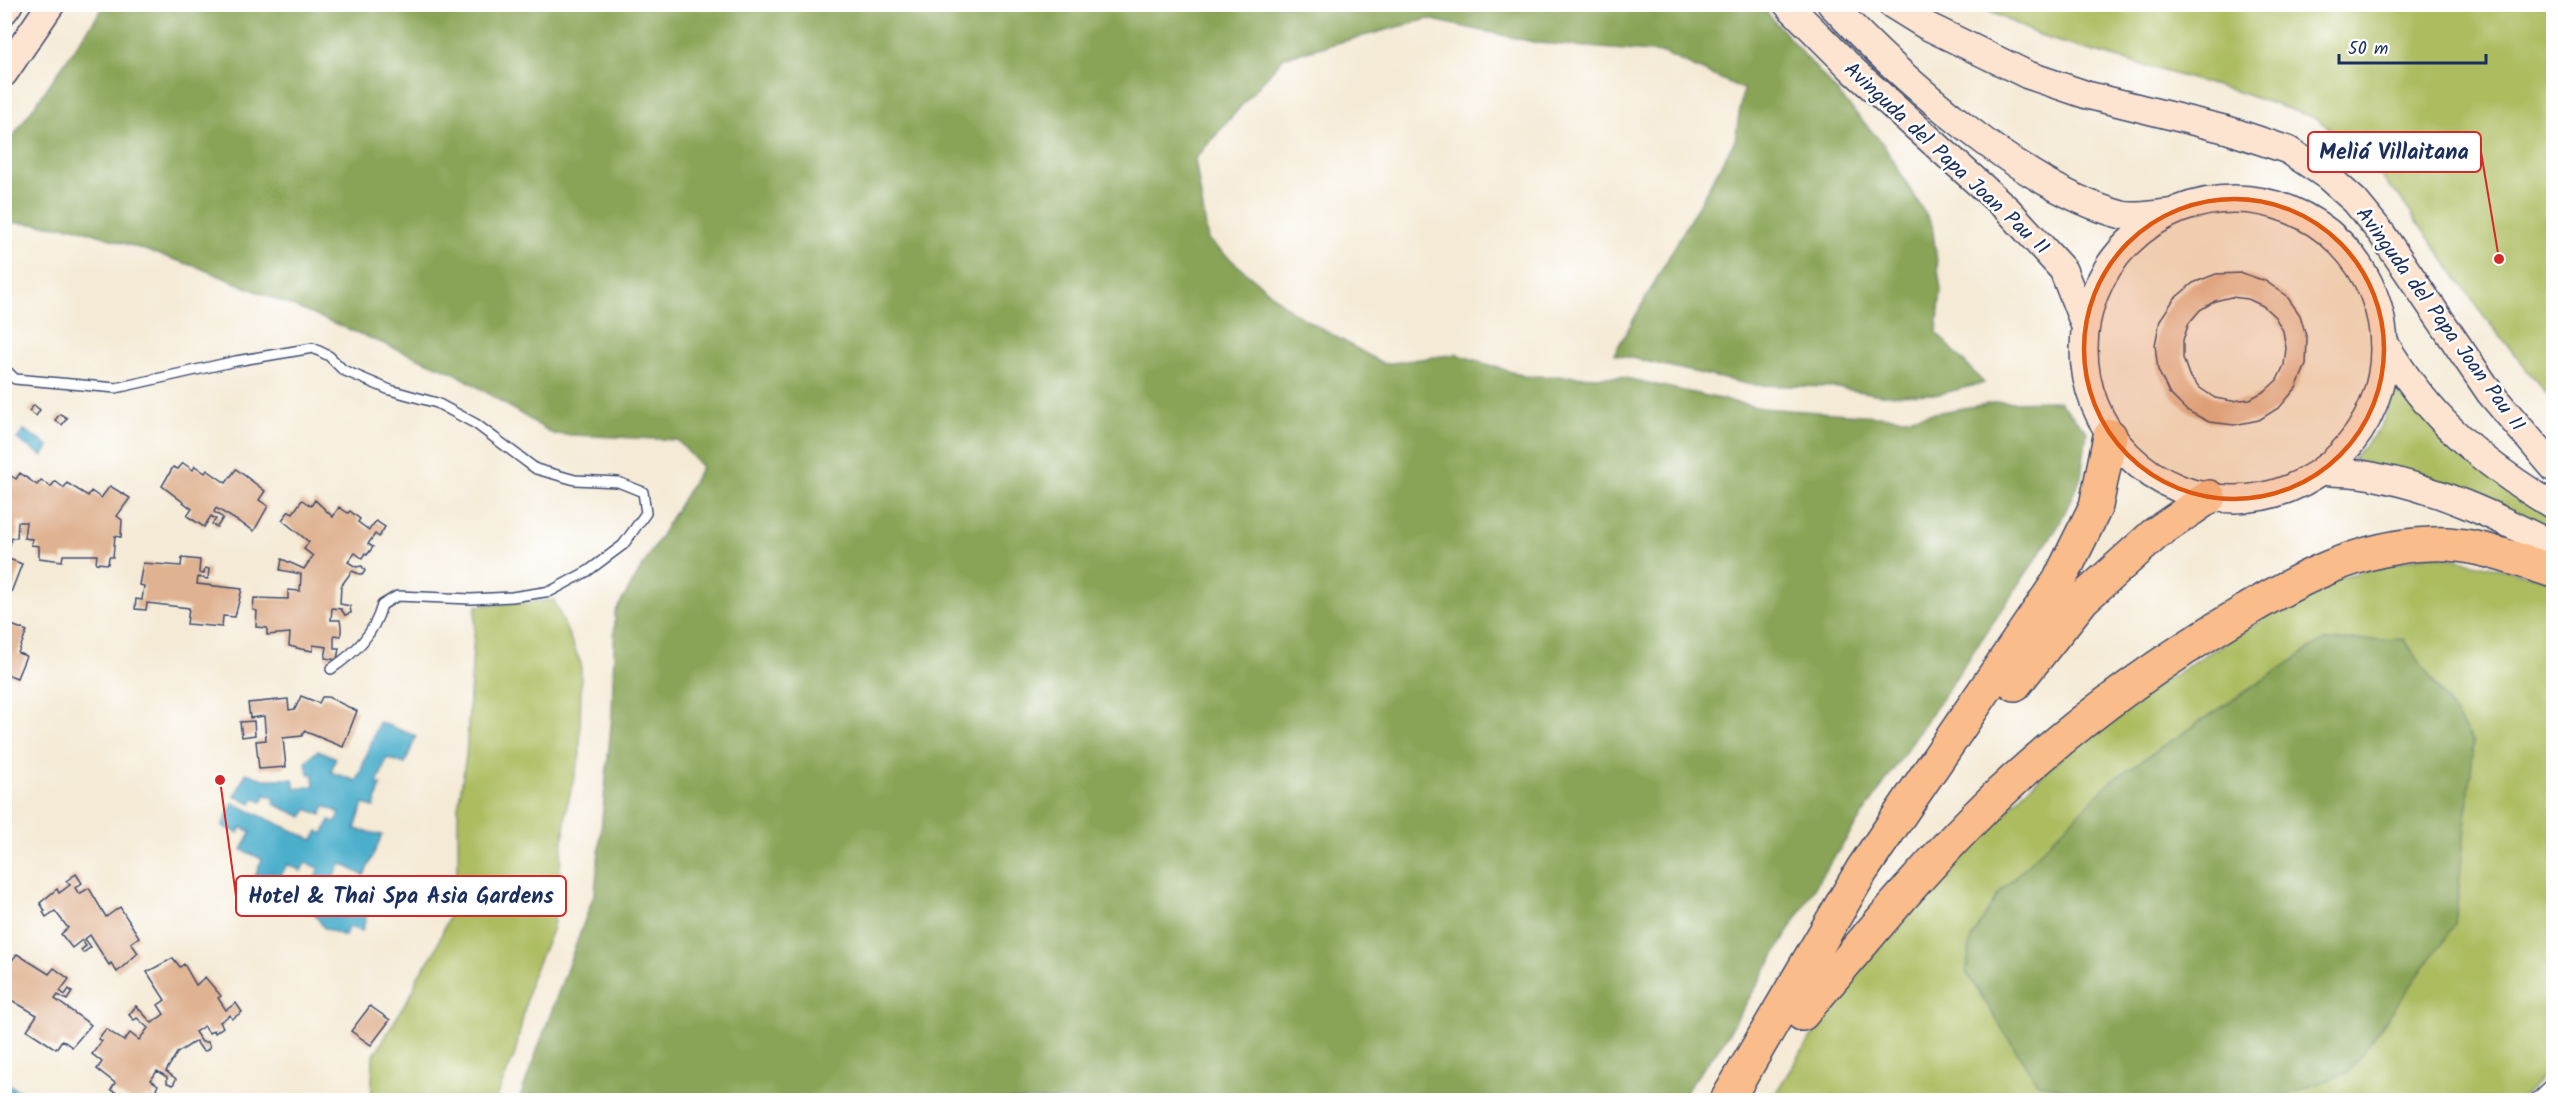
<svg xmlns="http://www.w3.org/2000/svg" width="2558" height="1105" viewBox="0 0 2558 1105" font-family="Kalam,sans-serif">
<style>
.green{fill:#acbc5f;stroke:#64765e;stroke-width:1.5}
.forest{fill:#89a456;stroke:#526a5a;stroke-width:1.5}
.water{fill:#4cafcb;stroke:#346f94;stroke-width:1.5}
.building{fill:#dfb291;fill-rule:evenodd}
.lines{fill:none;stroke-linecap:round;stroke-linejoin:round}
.service-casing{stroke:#3c4b70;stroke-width:12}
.secondary-casing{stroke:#3c4b70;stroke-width:30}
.motorway-casing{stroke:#3c4b70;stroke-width:36}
.service{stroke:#fff;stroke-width:9}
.secondary{stroke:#fde4d0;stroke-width:27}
.motorway{stroke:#f9bc8a;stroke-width:33}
.marked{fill:#de5710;fill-opacity:0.2;stroke:#de5710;stroke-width:4.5;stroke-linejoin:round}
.labels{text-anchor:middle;stroke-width:5;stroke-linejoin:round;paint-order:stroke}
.street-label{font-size:21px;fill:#1b2f5e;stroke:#fff}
.leader{fill:none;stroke:#d62828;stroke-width:2}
.callout-dot{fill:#d62828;stroke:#fff;stroke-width:2}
.callout{fill:#fff;stroke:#d62828;stroke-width:2}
.callout-label{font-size:22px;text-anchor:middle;font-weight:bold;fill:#1b2f5e}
</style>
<rect width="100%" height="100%" fill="#fff"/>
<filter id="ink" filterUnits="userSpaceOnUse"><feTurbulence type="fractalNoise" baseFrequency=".0167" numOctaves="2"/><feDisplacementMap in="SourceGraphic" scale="12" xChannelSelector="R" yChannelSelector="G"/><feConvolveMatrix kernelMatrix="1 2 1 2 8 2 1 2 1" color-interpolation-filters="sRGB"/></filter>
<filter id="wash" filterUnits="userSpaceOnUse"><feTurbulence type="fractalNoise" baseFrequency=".008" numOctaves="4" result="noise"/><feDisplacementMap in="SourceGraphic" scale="24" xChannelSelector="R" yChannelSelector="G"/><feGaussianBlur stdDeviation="1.35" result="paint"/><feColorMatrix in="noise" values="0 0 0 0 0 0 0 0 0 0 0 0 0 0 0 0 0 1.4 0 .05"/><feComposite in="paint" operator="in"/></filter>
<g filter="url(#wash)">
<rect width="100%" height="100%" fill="#f4ead5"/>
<g class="green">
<polygon points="1976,5 2553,5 2553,402 2487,320 2400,198 2355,147 2315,118 2238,92 2045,38"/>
<path d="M 2394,383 L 2422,416 L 2553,517 L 2553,534 L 2387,470 L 2352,459 C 2380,431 2387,423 2394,383 Z"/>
<polygon points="2431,554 2553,580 2553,1065 2520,1100 1771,1100 1820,1023 1921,891 2096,724 2321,582"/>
<polygon points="554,600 581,664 580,754 567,806 553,928 531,979 515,1054 495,1100 371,1100 373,1057 414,989 417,977 434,953 453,906 458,857 458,807 466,756 476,606"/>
</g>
<g class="forest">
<polygon points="105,5 1760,5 1883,144 1932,225 1941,290 1937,333 1984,383 1939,394 1881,395 1832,387 1751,385 1614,354 1735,140 1743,89 1663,53 1538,43 1428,19 1284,57 1195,159 1208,240 1294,313 1384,364 1456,354 1524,376 1621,377 1761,408 1905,418 1999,402 2059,401 2087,432 2081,477 2059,525 1822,875 1724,1041 1679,1100 519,1100 595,892 612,715 615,612 702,467 677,440 553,434 457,374 200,268 74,227 5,222 5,148"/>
<polygon points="2404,639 2474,742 2455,924 2349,1072 2274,1100 2115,1100 2037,1083 1966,972 1971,939 1999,893 2112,780 2322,641"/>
</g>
<g class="water">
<polygon points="24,430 49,446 42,456 17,439"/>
<polygon points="379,722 416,736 405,764 387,758 377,784 381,785 374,807 363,804 355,829 382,835 364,876 341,863 327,893 362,907 363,903 370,906 362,931 348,927 345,936 324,928 305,900 319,868 305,863 301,871 287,864 275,889 254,879 262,859 242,850 251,832 241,827 238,833 222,826 233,803 313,840 318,831 323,834 330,820 336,823 340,813 325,806 321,815 307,809 303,817 274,804 275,799 266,794 262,802 254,798 251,804 235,796 246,773 263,779 293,779 295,789 314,786 313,774 308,774 306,762 318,750 336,758 331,772 357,781"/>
<polygon points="4,1082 5,1082 33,1100 5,1100"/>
</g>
<g id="blocks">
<g class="building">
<path d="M 2242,273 L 2265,281 L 2286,295 L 2300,315 L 2307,339 L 2306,365 L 2296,388 L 2280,407 L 2259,420 L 2234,425 L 2209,422 L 2186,410 L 2169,393 L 2158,370 L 2155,345 L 2160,320 L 2174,299 L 2193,283 L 2216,274 ZM 2231,297 L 2248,299 L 2263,306 L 2275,317 L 2283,331 L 2286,348 L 2284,365 L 2277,380 L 2265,391 L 2250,399 L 2232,401 L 2215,398 L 2200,388 L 2189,375 L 2183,358 L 2183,340 L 2189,323 L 2200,310 L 2215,301 Z"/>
<polygon points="34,405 40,410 36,416 29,411"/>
<polygon points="60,414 67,418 62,425 55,420"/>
<polygon points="183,463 193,470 195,466 205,473 207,470 226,483 236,469 265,491 259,500 268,506 254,531 216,508 214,512 223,518 217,527 212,524 216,519 211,516 204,527 187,516 192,509 162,486 173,467 178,469"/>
<polygon points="4,471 16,479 20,473 37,485 41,480 51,487 55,481 64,488 67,483 88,496 91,491 101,498 110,486 130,498 117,516 122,520 121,537 115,536 113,557 109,557 108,564 96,563 97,555 63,555 62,561 39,558 39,546 31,545 32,539 24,538 26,522 18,522 17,538 12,538 7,553 4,552"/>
<polygon points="302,500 311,506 315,500 333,517 339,507 348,513 350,511 360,519 358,522 369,530 376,521 385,527 379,537 375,534 368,544 373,547 367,555 365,553 362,558 355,553 348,562 356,567 362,566 365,571 362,575 352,571 341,586 340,604 350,606 351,613 345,615 341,609 332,608 331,620 340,620 341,626 341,636 334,635 334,648 339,648 337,660 325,658 327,647 313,645 313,651 301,649 289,646 290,633 267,635 267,628 256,627 257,611 253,610 254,598 288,599 288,590 300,591 301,574 280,570 282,559 304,569 313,556 304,549 309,542 282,520 289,511 293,513"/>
<polygon points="4,557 22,564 5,608 4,608"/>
<polygon points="182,558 200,560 199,573 204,574 205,568 209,569 208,579 198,577 197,584 242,589 235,617 223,616 222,627 187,624 189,608 147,603 146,610 135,609 136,599 142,600 144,586 139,585 143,563 181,566"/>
<polygon points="4,622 27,631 18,653 26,656 17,678 9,675 5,687"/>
<polygon points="301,696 319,703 322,697 328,697 357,711 343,747 304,731 302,736 283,738 286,767 259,769 256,741 266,740 264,716 250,718 248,703 288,699 289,710 295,709"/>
<polygon points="254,721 255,735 242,737 240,722"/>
<polygon points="76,874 82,883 75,888 79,894 89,888 106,917 120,907 139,937 131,943 138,953 117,972 111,963 109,965 90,935 85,939 91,947 83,953 81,950 86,946 82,940 72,948 61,934 68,928 55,911 46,917 43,912 45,911 40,903 57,889 59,893 70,885 66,881"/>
<polygon points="17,954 49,974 54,968 69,979 60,991 65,995 69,989 72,992 67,1000 58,995 55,999 91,1025 72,1047 62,1040 56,1049 27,1030 37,1015 6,997 9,993 4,990 7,976 4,970"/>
<polygon points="173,958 180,967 184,964 196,985 205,977 221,996 218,998 226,1010 236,1003 242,1012 232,1019 230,1015 220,1022 223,1027 215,1033 214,1030 209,1033 204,1026 195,1032 202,1042 208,1042 210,1047 206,1051 202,1050 196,1041 177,1053 166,1071 176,1079 173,1085 167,1083 167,1077 157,1071 151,1080 158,1085 152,1099 147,1096 143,1100 131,1100 111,1090 115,1083 97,1069 102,1062 92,1054 102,1041 98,1039 106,1029 124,1041 130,1033 139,1040 148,1028 137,1018 134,1020 129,1015 136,1006 152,1023 164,1014 158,1005 165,1000 147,972"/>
<polygon points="370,1006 390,1020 371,1045 351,1031"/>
</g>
</g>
</g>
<g filter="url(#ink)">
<use href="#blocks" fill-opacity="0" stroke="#3c4b70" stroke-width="1.5"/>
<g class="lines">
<defs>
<g id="service">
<path d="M 4,368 L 15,379 L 116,388 L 236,361 L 313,348 L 329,356 L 343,370 L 390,390 L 437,403 L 476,424 L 536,469 L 575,480 L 618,482 L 643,492 L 646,513 L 623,545 L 588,571 L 551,591 L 512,597 L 471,599 L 397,596 L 382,605 C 374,634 356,652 331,669"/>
<polyline points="2534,1100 2554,1081"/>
</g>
<g id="secondary">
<polyline points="1787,4 1854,71 2008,210 2063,270 2085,326"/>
<path d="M 1831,4 C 1899,77 2026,190 2122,215 C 2135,218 2154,214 2168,213"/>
<polyline points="1891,4 1925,25 2028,75 2087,95 2228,130 2288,150 2327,176 2355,201 2382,234 2490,393 2554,468"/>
<polyline points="4,11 9,4"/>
<polyline points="4,73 51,4"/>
<circle cx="2234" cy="349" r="150"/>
<path d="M 2384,342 C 2428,417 2480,462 2554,506"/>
<path d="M 2322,471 C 2338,473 2356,472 2372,476 C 2436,488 2496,516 2554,546"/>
</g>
<g id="motorway">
<polyline points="2015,684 2083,599 2155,534 2209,497"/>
<path d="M 1802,1014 C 1865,940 1927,863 1998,795 C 2070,727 2152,667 2237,616 C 2296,580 2359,546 2431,544 C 2473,542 2514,559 2554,571"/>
<polyline points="1727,1100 1862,870 2059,581 2096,506 2110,436"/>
</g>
</defs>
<use href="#service" class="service-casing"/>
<use href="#secondary" class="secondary-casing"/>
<use href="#motorway" class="motorway-casing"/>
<use href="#service" class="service"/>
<use href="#secondary" class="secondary"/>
<use href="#motorway" class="motorway"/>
</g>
</g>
<path class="marked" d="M2084 349a150 150 0 1 1 300 0a150 150 0 1 1-300 0Z"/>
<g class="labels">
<g class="street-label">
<text transform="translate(1947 158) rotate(43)" y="7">Avinguda del Papa Joan Pau II</text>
<text transform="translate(2441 319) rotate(54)" y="7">Avinguda del Papa Joan Pau II</text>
</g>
</g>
<path class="leader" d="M2499 259L2481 152M220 780L236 896"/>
<g class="callout-dot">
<circle cx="2499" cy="259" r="6"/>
<circle cx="220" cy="780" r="6"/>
</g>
<g class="callout">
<rect x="2308" y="132" width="173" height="40" rx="6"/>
<rect x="236" y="876" width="330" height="40" rx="6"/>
</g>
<g class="callout-label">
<text x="2394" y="159">Meliá Villaitana</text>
<text x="401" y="903">Hotel &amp; Thai Spa Asia Gardens</text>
</g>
<rect width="2558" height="1105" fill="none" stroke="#fff" stroke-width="24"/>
<path d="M2339 54v9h147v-9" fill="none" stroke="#1b2f5e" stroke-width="3"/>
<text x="2348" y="54" font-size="18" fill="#1b2f5e" stroke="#ffffff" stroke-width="4.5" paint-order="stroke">50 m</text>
</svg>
